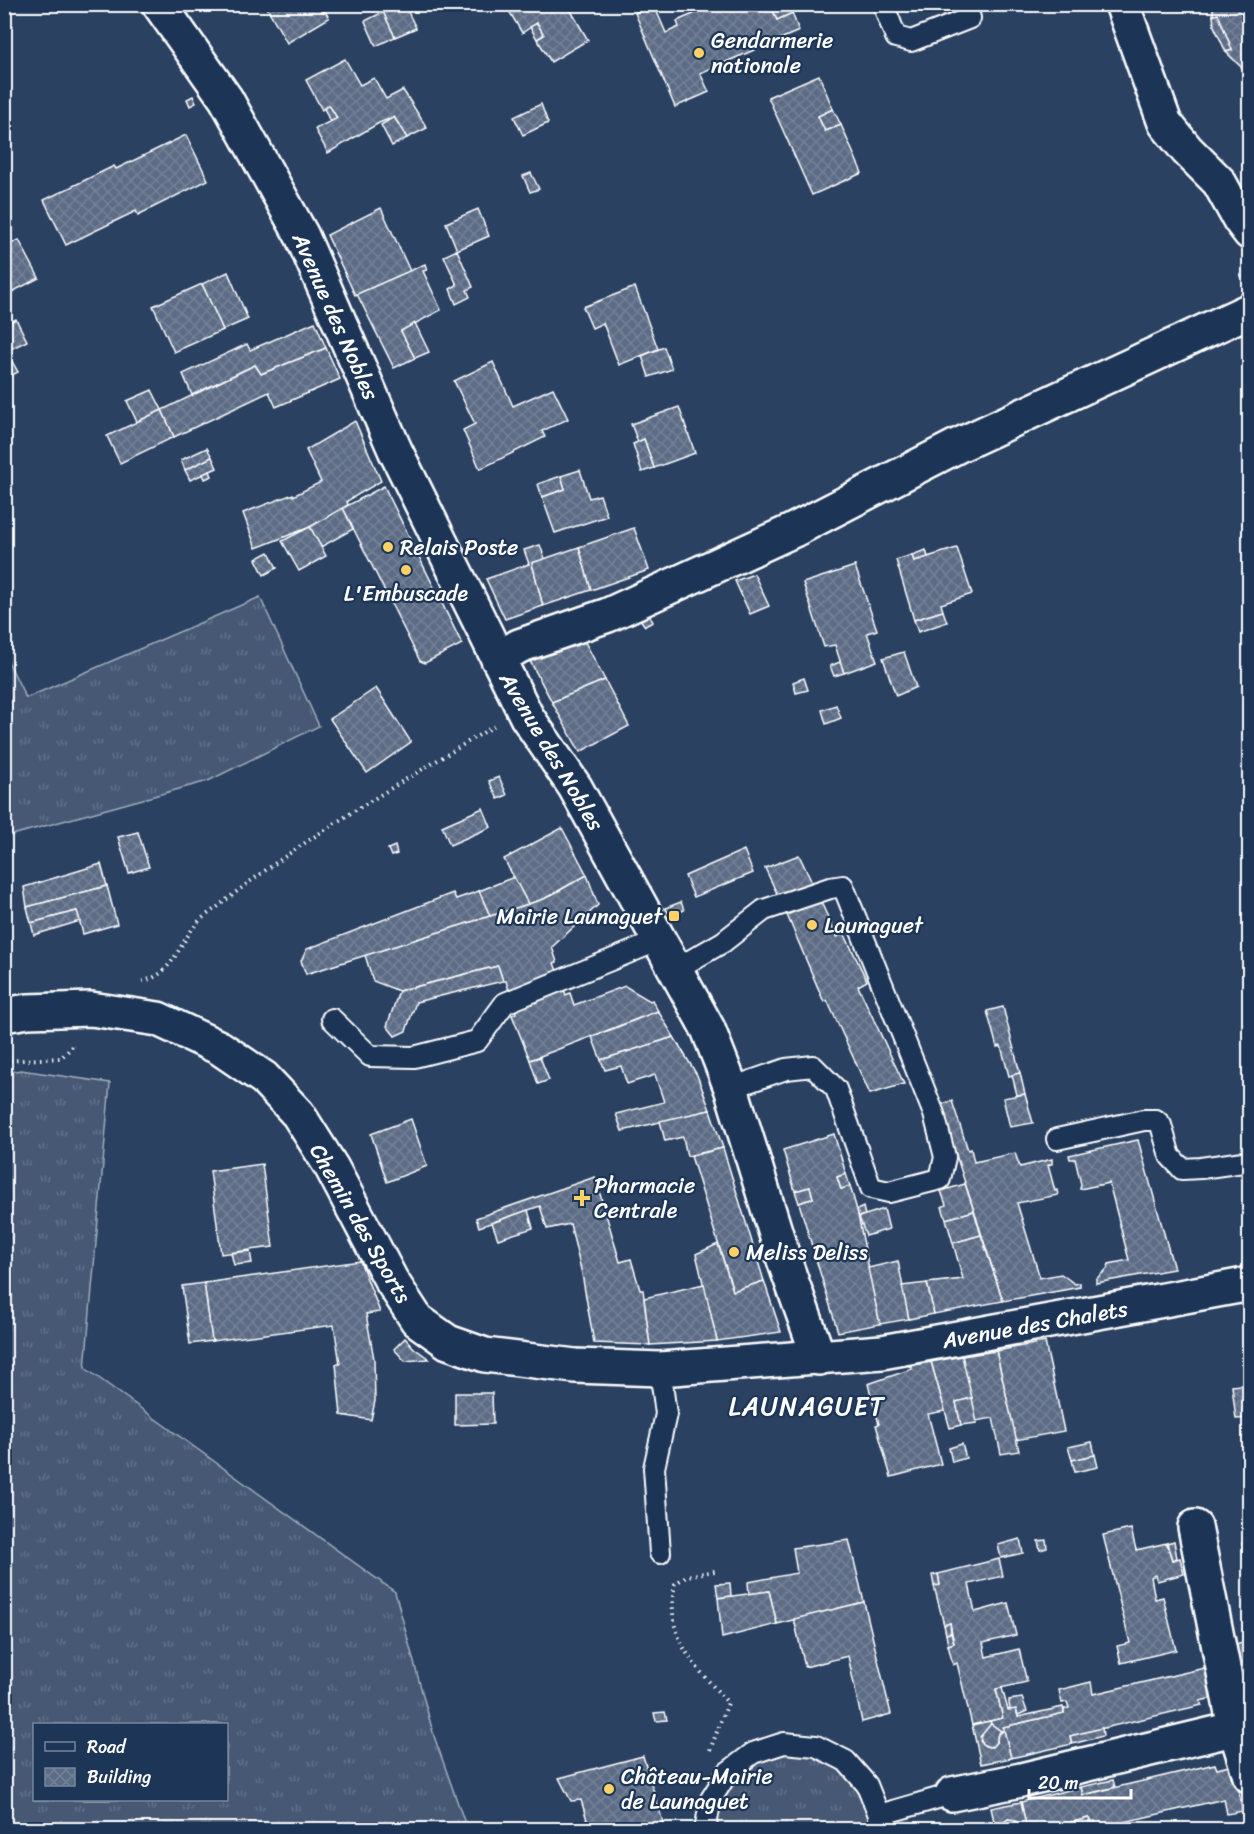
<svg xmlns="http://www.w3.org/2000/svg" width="1254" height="1834" viewBox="0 0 1254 1834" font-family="Sriracha,sans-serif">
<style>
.grass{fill:url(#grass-tufts);stroke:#a2acba;stroke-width:1.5;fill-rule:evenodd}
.building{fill:url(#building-cross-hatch);stroke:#fff;stroke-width:1.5}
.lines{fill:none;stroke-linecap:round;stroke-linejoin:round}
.service-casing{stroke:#fff;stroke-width:24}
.minor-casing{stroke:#fff;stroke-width:38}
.tertiary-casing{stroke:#fff;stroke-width:38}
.path{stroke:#fff;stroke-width:4;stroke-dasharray:1.5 4.5;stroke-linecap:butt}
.service{stroke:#1d3557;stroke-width:20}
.minor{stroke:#1d3557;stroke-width:33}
.tertiary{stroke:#1d3557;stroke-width:33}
.poi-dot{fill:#ffd166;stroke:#1d3557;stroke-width:2}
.labels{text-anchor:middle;stroke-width:4.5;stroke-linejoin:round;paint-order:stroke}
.poi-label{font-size:22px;fill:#fff;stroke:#1d3557;text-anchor:start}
.street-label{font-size:22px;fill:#fff;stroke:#1d3557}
.quarter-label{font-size:26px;letter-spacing:1.5px;fill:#fff;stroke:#1d3557}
</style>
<defs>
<pattern id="grass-tufts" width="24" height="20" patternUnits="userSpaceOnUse" patternTransform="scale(1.5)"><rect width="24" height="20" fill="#465975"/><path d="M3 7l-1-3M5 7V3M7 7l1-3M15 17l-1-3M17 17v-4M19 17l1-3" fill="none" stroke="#62728a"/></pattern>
<pattern id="building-cross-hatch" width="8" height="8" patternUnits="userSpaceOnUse" patternTransform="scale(1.5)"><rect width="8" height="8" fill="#5b6c86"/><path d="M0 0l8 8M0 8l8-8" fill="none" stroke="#748298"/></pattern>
</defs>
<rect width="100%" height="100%" fill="#2a4161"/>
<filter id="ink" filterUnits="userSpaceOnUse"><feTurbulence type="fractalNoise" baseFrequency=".0167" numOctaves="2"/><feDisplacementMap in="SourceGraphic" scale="12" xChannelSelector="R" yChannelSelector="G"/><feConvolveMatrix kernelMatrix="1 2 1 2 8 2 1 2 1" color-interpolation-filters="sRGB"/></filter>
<g filter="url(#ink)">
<g class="grass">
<polygon points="260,597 319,726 208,781 5,837 5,655 26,698"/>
<path d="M 21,1070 L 110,1083 L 85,1368 L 395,1592 L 434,1736 L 467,1829 L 5,1829 L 4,1073 ZM 34,1724 L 226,1724 L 226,1800 L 34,1800 Z"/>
<path d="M 783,1752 C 793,1752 806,1751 816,1755 C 845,1766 873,1796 870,1829 L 716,1830 L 717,1809 L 731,1781 L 754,1761 Z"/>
</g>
<g class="building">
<polygon points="265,4 313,4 314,8 321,4 329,18 287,43"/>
<polygon points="399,4 404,4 416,28 395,37 383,12"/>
<polygon points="505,4 567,4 588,40 551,62 537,39 544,35 537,23 522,33"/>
<polygon points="716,4 770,4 777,20 792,13 799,31 700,73 709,92 675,107 635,13 654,5 666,33 679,27 677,21"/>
<polygon points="770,4 788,4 792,13 777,20"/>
<polygon points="1213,4 1250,4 1250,67 1243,69 1226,52 1232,50 1218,14 1213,16"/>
<polygon points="383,12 395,37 376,46 365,21"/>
<polygon points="1218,14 1232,50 1226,52 1214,26 1213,16"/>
<polygon points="537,23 544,35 537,39 530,27"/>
<polygon points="345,59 360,85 374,78 386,99 403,90 427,128 407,138 394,117 379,123 328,153 315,129 337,118 329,105 322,110 306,80"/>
<polygon points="819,75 833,109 818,116 825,131 841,125 862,173 812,195 768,97"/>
<polygon points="193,96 196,103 190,106 187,99"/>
<polygon points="541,104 548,123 523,135 514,117"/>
<polygon points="329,105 337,118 330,122 324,108"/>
<polygon points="833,109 841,125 825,131 818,116"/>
<polygon points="394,117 407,138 392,146 381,125"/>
<polygon points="186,135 208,180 138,215 136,211 66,245 44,200 114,166 116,169"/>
<polygon points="531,173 539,189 530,192 523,176"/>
<polygon points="381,208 410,271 355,295 327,235"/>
<polygon points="478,209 489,236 457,250 446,223"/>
<polygon points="19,240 39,278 4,296 4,247"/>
<polygon points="457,250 473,287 467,290 470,297 456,304 450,289 457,285 444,256"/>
<polygon points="425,264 427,270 423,271 441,310 401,331 415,358 394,368 357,294"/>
<polygon points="228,272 248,319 223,330 202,284"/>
<polygon points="202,284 223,330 174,352 153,306"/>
<polygon points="635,287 658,349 619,365 603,323 592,328 583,307"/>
<polygon points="16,319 27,341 4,352 4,325"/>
<polygon points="315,322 326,348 261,374 255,365 192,395 183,374 247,344 250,350"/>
<polygon points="415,323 429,352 415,358 401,331"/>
<polygon points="664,347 672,369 649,377 642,356"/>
<polygon points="326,348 340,379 276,407 269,392 174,437 162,410 255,365 261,374"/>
<polygon points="6,351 18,372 4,379 4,352"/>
<polygon points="493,362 513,406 553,388 568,419 542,431 545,437 480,469 463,430 475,424 454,381"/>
<polygon points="152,390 162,410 137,422 127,401"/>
<polygon points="679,407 695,453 654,468 644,439 638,442 631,424"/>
<polygon points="162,410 174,437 120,463 107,436"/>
<polygon points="355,421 381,481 347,501 348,505 310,527 256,548 243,513 293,494 293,496 321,482 306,450"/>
<polygon points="644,439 654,468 642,472 633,444"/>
<polygon points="207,448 212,457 185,470 181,460"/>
<polygon points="212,457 217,468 190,480 185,470"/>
<polygon points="580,470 589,498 600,495 607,516 555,533 542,497 565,489 561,476"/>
<polygon points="210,471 212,476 205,479 203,474"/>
<polygon points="561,476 565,489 542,497 538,484"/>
<polygon points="384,486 462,644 425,663 420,661 343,508"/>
<polygon points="343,508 353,529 321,547 310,527"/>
<polygon points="310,527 326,556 299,571 282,541"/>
<polygon points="634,528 649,570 591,590 579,547"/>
<polygon points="540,545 545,559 532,563 543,606 505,619 486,579 529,564 524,550"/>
<polygon points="579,547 591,590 543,606 532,563"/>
<polygon points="957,548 972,594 941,604 943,611 914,620 896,560 912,555 914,561"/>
<polygon points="926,550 928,557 914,561 912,555"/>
<polygon points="269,552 277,568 264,575 256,559"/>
<polygon points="855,566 877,630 867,633 877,661 844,673 835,645 824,647 803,583"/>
<polygon points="754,574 769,606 750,614 735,581"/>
<polygon points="647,611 653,622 645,626 637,615"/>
<polygon points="943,611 947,622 918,632 914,620"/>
<polygon points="583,638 605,680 552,702 530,661"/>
<polygon points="904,652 916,687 896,696 883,658"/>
<polygon points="840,662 844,673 834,676 830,666"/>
<polygon points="804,678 808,690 796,693 793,682"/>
<polygon points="605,680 629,726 580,752 552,702"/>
<polygon points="376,688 411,742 367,773 330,719"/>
<polygon points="836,705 841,718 826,724 822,710"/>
<polygon points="499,777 507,795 498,799 489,781"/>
<polygon points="483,808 491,827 450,845 442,826"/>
<polygon points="562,828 587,875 544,899 528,904 504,859"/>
<polygon points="138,832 149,867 129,873 118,837"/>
<polygon points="395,846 397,854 391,856 388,849"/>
<polygon points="744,850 753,873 694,897 685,876"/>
<polygon points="799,855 820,900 787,915 765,868"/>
<polygon points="101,864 107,886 27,907 24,887"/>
<polygon points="587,875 598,905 552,947 557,962 554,963 566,995 570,993 574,1005 625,986 650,1001 652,1000 658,1011 530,1060 512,1015 516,1013 506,981 503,981 498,966 399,991 373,981 365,955 544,899"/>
<polygon points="514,877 528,904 490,916 479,891"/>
<polygon points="107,886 117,924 83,934 77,911 31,923 27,907"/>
<polygon points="479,891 490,916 306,974 301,961 307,949 453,893 456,899"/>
<polygon points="820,900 837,937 844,933 867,981 858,986 904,1084 870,1094 827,1000 824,1002 787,915"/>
<polygon points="681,902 684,910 671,916 665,908"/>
<polygon points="77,911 80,921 34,935 31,923"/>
<polygon points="498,966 503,981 416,1002 406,1031 395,1036 387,1026 399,991"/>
<polygon points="1003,1007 1020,1073 1009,1076 1001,1046 997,1047 987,1011"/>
<polygon points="658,1011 674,1037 601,1060 592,1037"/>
<polygon points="674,1037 697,1075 710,1110 622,1131 616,1114 664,1102 655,1075 627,1084 621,1066 605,1070 601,1060"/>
<polygon points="540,1057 549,1080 538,1084 530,1060"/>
<polygon points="1020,1073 1025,1094 1017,1095 1012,1075"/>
<polygon points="1025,1094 1033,1123 1010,1127 1003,1098"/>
<polygon points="952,1101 968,1150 971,1149 974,1162 1015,1153 1020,1167 1052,1159 1052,1164 1048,1165 1055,1191 1057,1190 1058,1195 1017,1203 1040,1278 1061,1274 1075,1284 1080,1283 1080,1287 1003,1301 940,1105"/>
<polygon points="710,1110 723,1148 687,1156 683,1137 665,1141 660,1121"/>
<polygon points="411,1119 427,1166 387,1182 371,1134"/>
<polygon points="834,1134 846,1174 837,1177 841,1189 850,1186 857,1210 880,1324 838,1332 799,1203 813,1198 810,1187 795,1191 783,1150"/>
<polygon points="1138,1140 1174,1269 1096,1283 1096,1279 1107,1269 1109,1264 1129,1260 1109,1183 1080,1189 1081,1184 1075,1159 1070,1159 1069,1155"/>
<polygon points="723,1148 764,1281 733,1291 691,1156"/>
<polygon points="262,1164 273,1247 221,1254 210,1171"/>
<polygon points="846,1174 850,1186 841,1189 837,1177"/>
<polygon points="595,1177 620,1262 631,1259 640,1290 643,1290 650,1345 594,1343 582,1274 570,1224 547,1229 540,1206 479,1227 476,1218"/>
<polygon points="965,1184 974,1211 946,1219 942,1207 946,1205 941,1191"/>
<polygon points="810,1187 813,1198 799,1203 795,1191"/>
<polygon points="863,1207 865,1215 859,1217 857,1210"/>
<polygon points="884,1209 889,1229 866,1236 859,1217"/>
<polygon points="528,1210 533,1228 498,1239 492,1223"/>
<polygon points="974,1211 981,1235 953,1243 946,1219"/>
<polygon points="981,1235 1003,1301 934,1314 927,1283 963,1279 953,1243"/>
<polygon points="718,1244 733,1291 764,1281 781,1332 717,1341 696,1254"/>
<polygon points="250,1251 252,1263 234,1265 231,1253"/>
<polygon points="360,1261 380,1312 366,1314 374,1359 375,1401 371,1420 341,1415 336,1364 340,1364 334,1325 212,1341 204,1283"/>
<polygon points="898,1261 909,1319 880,1324 868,1268"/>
<polygon points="204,1283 212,1341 190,1344 182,1286"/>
<polygon points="927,1283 934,1314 909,1319 902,1286"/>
<polygon points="704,1284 717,1341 650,1345 644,1298"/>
<polygon points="405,1338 414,1348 429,1359 405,1361 394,1349"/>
<polygon points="1045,1342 1064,1431 1016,1440 996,1351"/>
<polygon points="996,1351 1019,1451 1001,1454 993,1418 976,1421 962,1356"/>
<polygon points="962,1356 972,1398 956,1402 961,1425 950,1428 931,1362"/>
<polygon points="931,1362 945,1411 928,1414 941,1464 891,1477 876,1425 879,1424 868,1384 912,1369 909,1366"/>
<polygon points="1250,1384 1250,1418 1236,1419 1232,1386"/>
<polygon points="455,1393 492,1393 493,1424 455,1425"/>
<polygon points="972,1398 977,1423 961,1425 956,1402"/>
<polygon points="1092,1442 1095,1455 1072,1460 1068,1447"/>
<polygon points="962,1444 966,1458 952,1462 949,1448"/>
<polygon points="1095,1455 1098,1467 1075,1472 1072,1460"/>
<polygon points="1131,1529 1136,1550 1167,1543 1172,1560 1180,1558 1184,1574 1157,1581 1155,1575 1151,1577 1155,1599 1163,1597 1176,1650 1121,1663 1117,1646 1130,1643 1103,1535"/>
<polygon points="1020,1539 1023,1553 1001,1558 998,1545"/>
<polygon points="849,1540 864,1602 777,1624 769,1591 749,1594 748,1582 797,1573 793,1548"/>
<polygon points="1046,1540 1047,1548 1040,1550 1038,1541"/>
<polygon points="1174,1541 1177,1558 1172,1560 1167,1543"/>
<polygon points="1250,1541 1250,1572 1242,1543"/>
<polygon points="999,1559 1003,1576 969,1584 975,1612 1008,1603 1016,1635 983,1643 986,1657 1019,1649 1027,1682 996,1689 1003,1718 972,1725 957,1663 953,1665 948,1645 954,1643 950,1623 944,1625 934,1586 940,1585 938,1574"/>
<polygon points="938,1574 940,1585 934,1586 932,1575"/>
<polygon points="730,1583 731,1596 718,1598 716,1584"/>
<polygon points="769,1591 777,1624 722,1638 718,1598"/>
<polygon points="864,1602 891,1714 862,1722 848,1656 805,1667 794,1619"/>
<polygon points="950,1623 951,1633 946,1634 944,1625"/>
<polygon points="951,1633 954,1643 948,1645 946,1634"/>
<polygon points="1247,1642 1250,1650 1250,1689 1241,1691 1231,1646"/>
<polygon points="1209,1667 1217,1697 1200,1701 1202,1705 1070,1736 1072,1744 1011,1758 1003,1727 1064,1713 1064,1709 1069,1708 1067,1702 1062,1703 1059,1690 1091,1682 1093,1694"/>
<polygon points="1002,1688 1008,1710 1016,1709 1018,1717 1063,1707 1064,1713 1003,1727 1004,1730 1001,1731 991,1724 990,1721 1003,1718 996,1689"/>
<polygon points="1022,1698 1027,1711 1018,1715 1016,1709 1010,1710 1009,1703 1009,1700"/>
<polygon points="665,1712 667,1720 656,1721 654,1713"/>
<polygon points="990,1721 991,1724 982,1735 980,1741 985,1746 992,1747 997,1741 997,1736 1004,1730 1011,1758 981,1764 972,1725"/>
<polygon points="991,1724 1001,1731 997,1736 997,1741 993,1746 989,1747 982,1744 980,1737"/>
<polygon points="1102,1728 1103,1736 1072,1744 1070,1736"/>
<polygon points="643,1756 665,1829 667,1830 590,1830 581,1800 571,1801 559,1778"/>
<polygon points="1215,1764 1217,1769 1233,1765 1243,1811 1227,1814 1224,1799 1124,1822 1125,1830 1092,1830 1092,1828 1097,1826 1095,1821 1090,1822 1089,1818 1041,1830 1027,1830 1021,1802 1081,1787 1083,1795"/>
<polygon points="1113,1780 1115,1787 1083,1795 1081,1787"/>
<polygon points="1021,1802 1027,1829 1019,1827 1015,1820 1008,1819 1003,1823 1001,1830 996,1830 991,1808"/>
<polygon points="1089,1818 1091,1824 1068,1830 1041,1830"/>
<polygon points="1008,1819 1015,1820 1019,1827 1023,1830 1001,1830 1003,1823"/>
</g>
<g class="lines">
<defs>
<g id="service">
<polyline points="883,4 896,37 911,41 970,18 965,4"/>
<polyline points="676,969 723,942 764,910 830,888 843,886 934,1114 945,1157 940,1179 889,1192 871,1188 836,1089 813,1066 786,1069 731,1088"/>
<polyline points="332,1019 370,1056 414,1057 477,1041 505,1003 660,940"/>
<polyline points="1057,1139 1144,1120 1156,1120 1161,1125 1170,1156 1182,1169 1201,1168 1250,1161"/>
<polyline points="660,1553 654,1468 666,1414 660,1369"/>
<polyline points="879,1815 952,1794"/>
<polyline points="705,1830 711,1799 728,1772 753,1753 784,1743 816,1746 846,1761 867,1785 879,1815 879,1830"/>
</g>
<g id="minor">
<polyline points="1122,4 1165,123 1187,150 1219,182 1240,220 1250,233"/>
<polyline points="498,659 519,646 608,615 794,530 957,446 1250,310"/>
<polyline points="1195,1527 1235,1728 1250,1776"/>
<polyline points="952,1794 1021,1780 1250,1725"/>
</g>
<g id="tertiary">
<polyline points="159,4 226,99 302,236 395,450 527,717 575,787 708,1029 731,1088 784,1260 819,1358"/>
<polyline points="4,1015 28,1011 91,1009 158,1019 220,1048 264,1078 298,1114 332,1168 391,1280 417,1320 448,1342 485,1355 575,1366 660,1369 882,1352 1250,1284"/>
</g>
</defs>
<use href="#service" class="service-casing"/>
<use href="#minor" class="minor-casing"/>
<use href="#tertiary" class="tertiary-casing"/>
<g class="path">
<polyline points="1240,276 1250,271"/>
<path d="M 142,981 C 170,977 178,947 194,927 C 200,918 213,911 221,904 C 306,836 401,783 494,726"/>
<polyline points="4,1061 61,1058 71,1048 73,1042"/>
<path d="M 710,1750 L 728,1703 C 695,1665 664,1639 675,1584 L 686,1576 L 715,1571"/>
</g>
<use href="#service" class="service"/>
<use href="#minor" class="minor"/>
<use href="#tertiary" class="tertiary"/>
</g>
</g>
<g class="poi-dot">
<circle cx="699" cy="53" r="6"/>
<circle cx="388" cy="547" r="6"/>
<circle cx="406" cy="570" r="6"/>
<rect x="668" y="910" width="12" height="12" rx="3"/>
<circle cx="812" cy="925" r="6"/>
<path d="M579 1189h6v6h6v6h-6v6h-6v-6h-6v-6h6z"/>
<circle cx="734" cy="1252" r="6"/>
<circle cx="609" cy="1789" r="6"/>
</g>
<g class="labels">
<g class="poi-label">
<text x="711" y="48">Gendarmerie<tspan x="711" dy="25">nationale</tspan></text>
<text x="400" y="555">Relais Poste</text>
<text x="406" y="601" text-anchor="middle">L'Embuscade</text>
<text x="662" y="924" text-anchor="end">Mairie Launaguet</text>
<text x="824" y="933">Launaguet</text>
<text x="594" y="1193">Pharmacie<tspan x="594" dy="25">Centrale</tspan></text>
<text x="746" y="1260">Meliss Deliss</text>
<text x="621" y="1784">Château-Mairie<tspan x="621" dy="25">de Launaguet</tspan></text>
</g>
<g class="street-label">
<text transform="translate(336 316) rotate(66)" y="8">Avenue des Nobles</text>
<text transform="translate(552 751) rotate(59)" y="8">Avenue des Nobles</text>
<text transform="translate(361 1223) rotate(60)" y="8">Chemin des Sports</text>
<text transform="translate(1035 1324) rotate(-10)" y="8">Avenue des Chalets</text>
</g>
<g class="quarter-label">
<text x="807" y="1415">LAUNAGUET</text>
</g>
</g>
<rect width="1254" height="1834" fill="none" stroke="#1d3557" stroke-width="24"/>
<rect x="12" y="12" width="1230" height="1810" fill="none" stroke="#fff" stroke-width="2" filter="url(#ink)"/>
<rect x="33" y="1723" width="195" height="78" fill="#1d3557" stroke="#77869a" stroke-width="1.5"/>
<rect x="45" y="1742" width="30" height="9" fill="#1d3557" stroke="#77869a" stroke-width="1.5"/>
<text x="87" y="1753" font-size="18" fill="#ffffff">Road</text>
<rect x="45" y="1768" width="30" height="18" fill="url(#building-cross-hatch)" stroke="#77869a" stroke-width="1.5"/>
<text x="87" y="1783" font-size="18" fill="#ffffff">Building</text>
<path d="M1029 1789v9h102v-9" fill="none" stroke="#ffffff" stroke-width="3"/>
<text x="1038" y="1789" font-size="18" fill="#ffffff" stroke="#1d3557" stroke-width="4.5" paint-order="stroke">20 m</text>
</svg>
